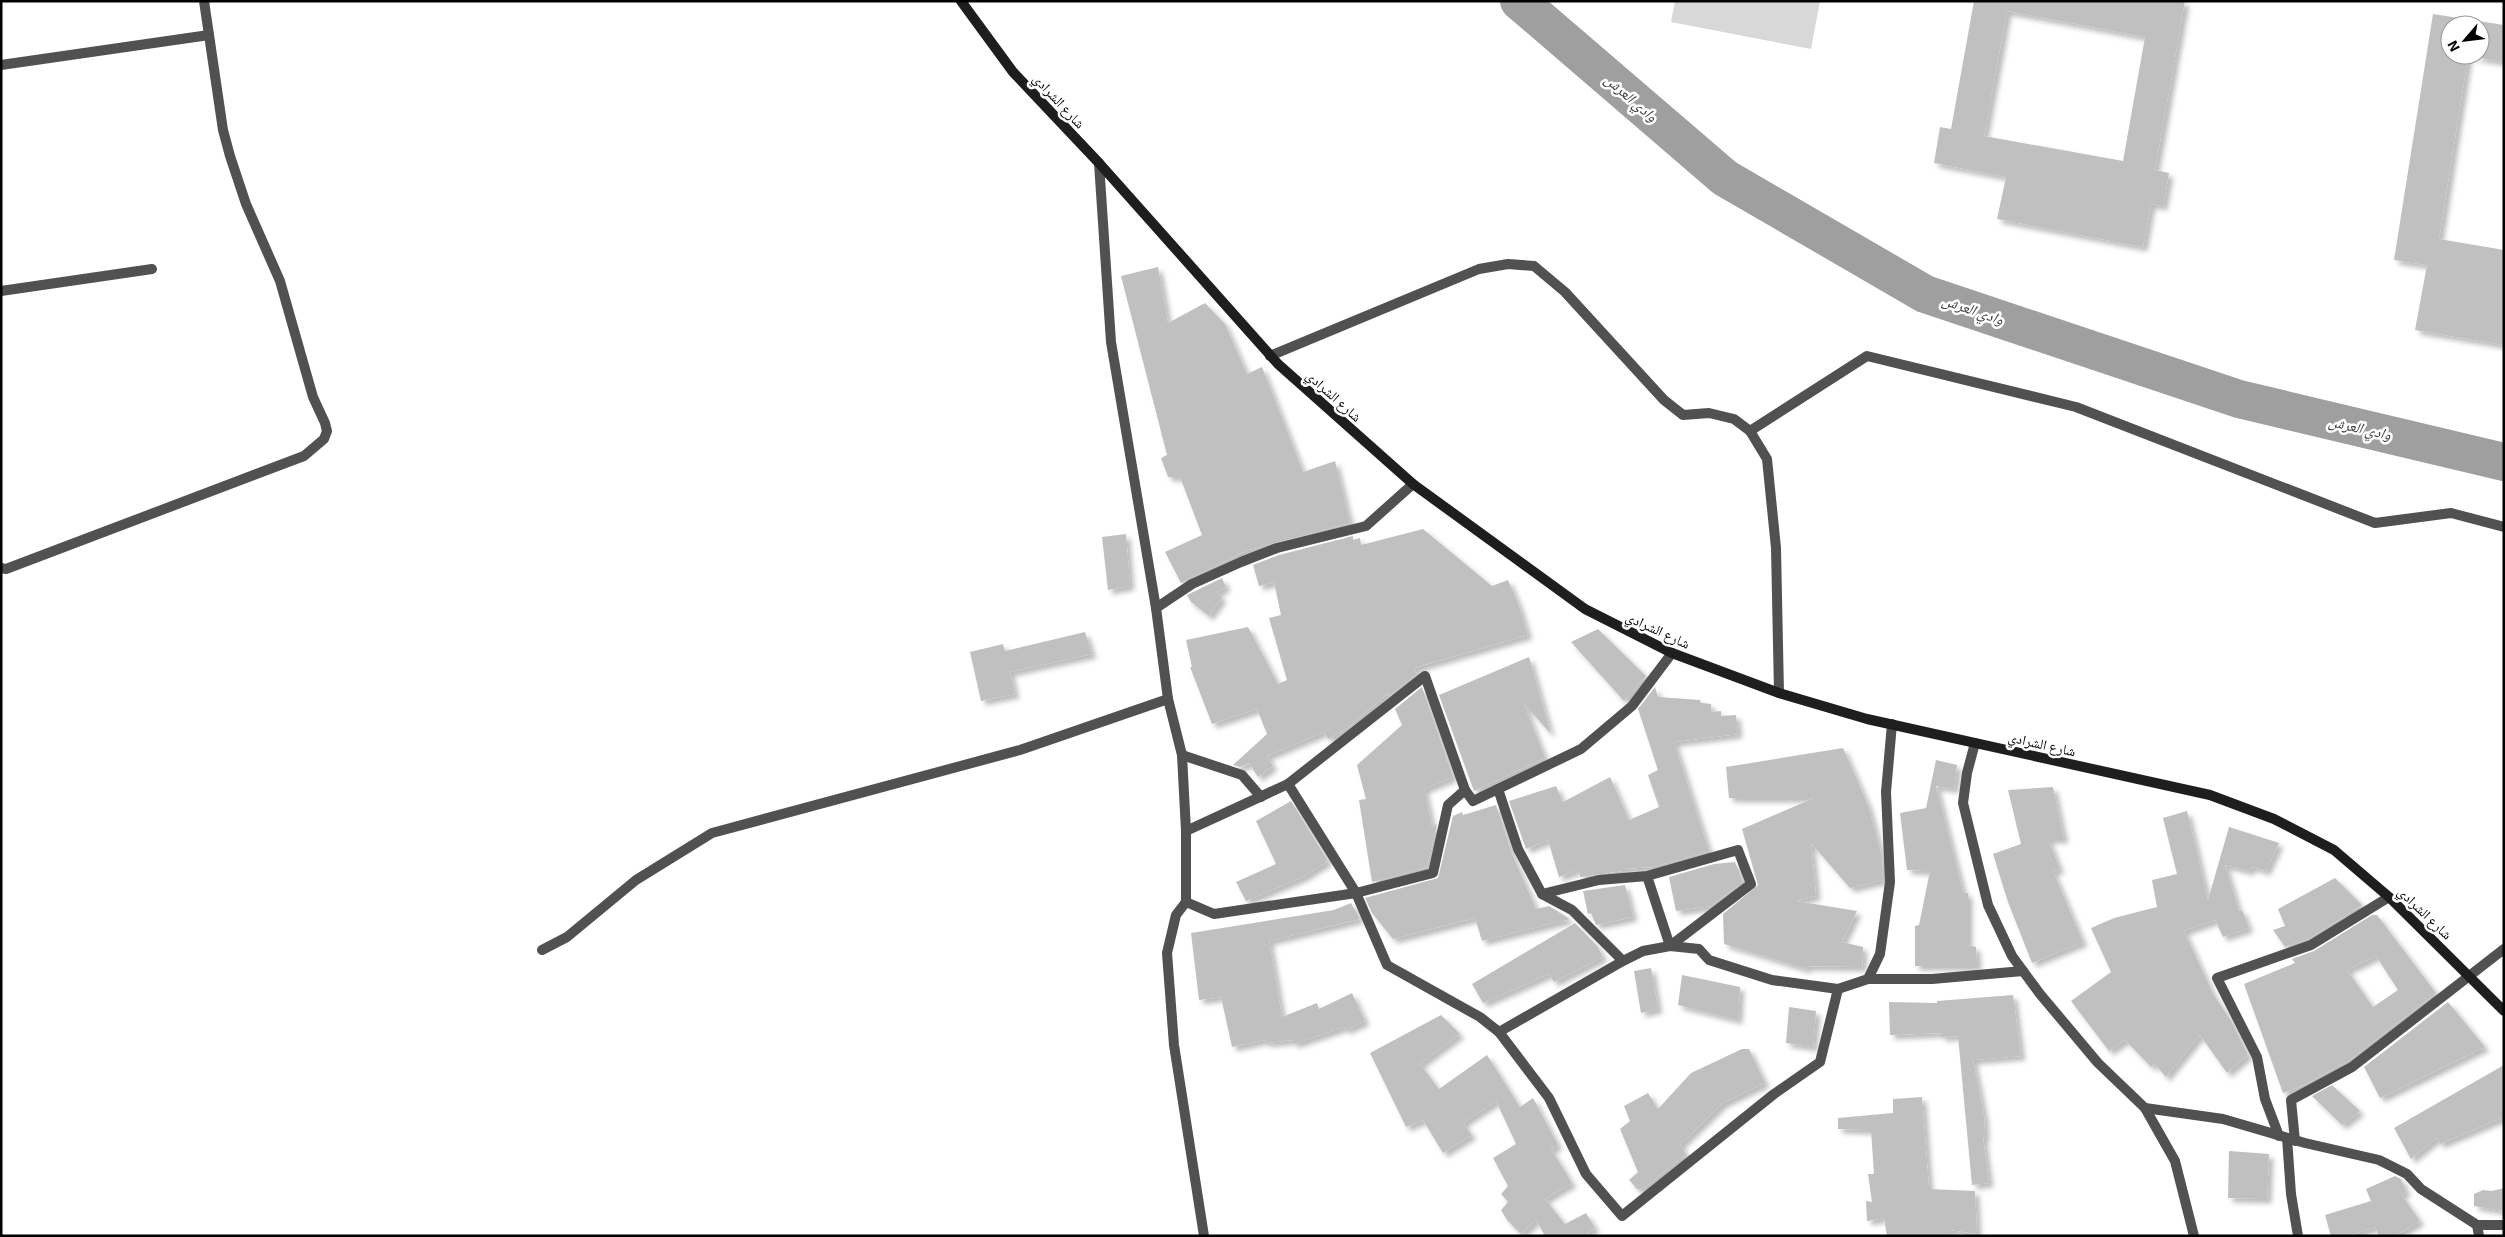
<svg xmlns="http://www.w3.org/2000/svg" width="2505" height="1237" viewBox="0 0 2505 1237" font-family="'Exo 2','Noto Naskh Arabic',sans-serif">
<style>
.green{fill:#d8d8d8}
.lines{fill:none;stroke-linecap:round;stroke-linejoin:round}
.river{stroke:#9f9f9f;stroke-width:38}
.building{fill:#c0c0c0;fill-rule:evenodd;filter:url(#shadow)}
.lane{stroke:#515151;stroke-width:10}
.street{stroke:#515151;stroke-width:10}
.secondary{stroke:#1e1e1e;stroke-width:10}
.labels{text-anchor:middle;stroke-width:5;stroke-linejoin:round;paint-order:stroke}
.street-label{font-size:14px;fill:#000;stroke:#fff}
.water-label{font-size:15px;font-style:italic;fill:#404040;stroke:#fff}
</style>
<defs>
<filter id="shadow"><feDropShadow dx="4.5" dy="4.5" stdDeviation="2.5" flood-color="#0004"/></filter>
</defs>
<rect width="100%" height="100%" fill="#fff"/>
<polygon class="green" points="1675,1 1820,1 1811,49 1671,22"/>
<g class="lines">
<polyline class="river" points="1519,1 1725,178 1925,294 2239,399 2504,462"/>
</g>
<g class="building">
<path d="M 1974,1 L 2185,1 L 2155,170 L 2169,173 L 2163,206 L 2151,204 L 2143,247 L 1997,219 L 2006,177 L 1934,163 L 1940,127 L 1951,129 ZM 2007,11 L 2145,37 L 2123,161 L 1984,136 Z"/>
<path d="M 2433,14 L 2504,25 L 2504,62 L 2468,56 L 2439,239 L 2504,250 L 2504,345 L 2415,330 L 2427,265 L 2394,260 ZM 2450,25 L 2480,25 L 2480,55 L 2450,55 Z"/>
<polygon points="1158,267 1168,323 1205,303 1225,324 1247,374 1262,367 1303,472 1335,461 1350,523 1248,550 1181,583 1165,552 1202,535 1180,477 1168,477 1161,458 1167,455 1121,276"/>
<polygon points="1423,529 1492,586 1508,580 1518,603 1528,635 1414,668 1417,674 1389,696 1388,693 1348,728 1328,739 1324,732 1267,756 1273,766 1258,777 1249,763 1240,767 1233,765 1267,734 1257,709 1212,724 1190,667 1192,667 1186,640 1248,627 1278,684 1287,680 1269,618 1281,615 1274,582 1259,586 1253,565 1279,555 1353,536 1353,540 1360,538 1361,545"/>
<polygon points="1126,534 1130,586 1108,590 1102,537"/>
<polygon points="1222,578 1226,587 1217,592 1222,598 1209,616 1191,602 1187,595"/>
<polygon points="1598,629 1646,676 1624,701 1571,642"/>
<polygon points="1085,632 1092,654 1010,672 1015,694 981,701 970,652 1003,644 1005,651"/>
<polygon points="1529,657 1551,734 1524,704 1545,758 1474,791 1439,695"/>
<polygon points="1422,687 1453,777 1424,789 1432,827 1437,824 1427,867 1372,882 1359,800 1366,799 1357,765 1402,725 1395,709"/>
<polygon points="1655,687 1658,697 1700,700 1701,703 1711,704 1711,712 1721,711 1721,716 1736,715 1738,734 1674,742 1709,851 1653,867 1621,869 1622,871 1580,877 1579,869 1559,877 1548,840 1526,849 1509,801 1556,786 1563,802 1610,777 1629,820 1659,807 1648,775 1658,770 1638,709"/>
<polygon points="1843,748 1868,805 1882,857 1883,880 1850,888 1811,843 1816,896 1796,901 1857,911 1842,942 1863,947 1862,967 1807,966 1806,969 1724,944 1723,914 1758,885 1742,829 1814,798 1729,798 1726,767"/>
<polygon points="1936,760 1957,765 1954,789 1936,786 1963,892 1968,893 1968,945 1976,947 1977,966 1915,966 1915,926 1919,925 1930,871 1907,870 1900,813 1926,808"/>
<polygon points="2053,787 2064,839 2048,839 2060,869 2053,871 2083,942 2032,963 2008,902 1993,854 2021,844 2008,790"/>
<polygon points="1291,801 1328,861 1303,877 1246,901 1236,882 1276,864 1256,821"/>
<polygon points="1496,805 1512,854 1536,909 1549,906 1570,919 1482,941 1475,918 1393,939 1372,913 1365,898 1438,878 1453,816 1462,812 1463,815"/>
<polygon points="2187,811 2208,900 2229,827 2279,843 2266,871 2252,867 2249,871 2225,865 2239,911 2242,910 2249,928 2223,937 2215,920 2184,931 2213,994 2230,1019 2248,1055 2227,1073 2200,1035 2166,1077 2154,1063 2151,1067 2125,1040 2109,1051 2071,1001 2111,972 2091,928 2114,918 2157,907 2152,880 2177,874 2163,818"/>
<polygon points="1735,862 1743,882 1711,906 1676,911 1669,877 1714,864"/>
<polygon points="2335,878 2362,905 2308,939 2285,947 2273,930 2285,926 2278,909"/>
<polygon points="1625,885 1633,917 1596,925 1591,913 1588,914 1583,891"/>
<polygon points="1351,903 1360,919 1269,941 1282,1017 1317,1003 1319,1009 1352,993 1365,1021 1346,1030 1344,1027 1294,1044 1292,1040 1266,1043 1265,1040 1232,1047 1221,997 1199,1000 1191,933 1334,910"/>
<path d="M 2372,915 L 2377,915 L 2436,993 L 2348,1061 L 2302,1086 L 2283,1093 L 2244,984 L 2295,963 L 2292,959 L 2314,951 ZM 2376,956 L 2398,990 L 2373,1007 L 2347,970 Z"/>
<polygon points="1575,923 1597,946 1603,957 1554,982 1549,974 1483,1003 1472,984"/>
<polygon points="1651,968 1658,1009 1641,1013 1634,971"/>
<polygon points="1682,975 1740,987 1738,1020 1678,1005"/>
<polygon points="2013,995 2021,1056 1973,1060 1984,1116 1985,1137 1983,1138 1989,1183 1972,1185 1958,1036 1941,1037 1941,1033 1890,1035 1889,1002 1937,1003 1937,1001"/>
<polygon points="2448,1002 2485,1047 2380,1098 2364,1067"/>
<polygon points="1789,1007 1816,1011 1813,1047 1786,1043"/>
<polygon points="1441,1015 1460,1034 1420,1064 1439,1089 1487,1055 1520,1107 1533,1098 1558,1145 1551,1149 1572,1183 1545,1199 1565,1224 1586,1213 1595,1228 1585,1236 1541,1236 1544,1234 1536,1220 1521,1234 1507,1220 1501,1210 1508,1202 1501,1194 1508,1186 1493,1158 1516,1144 1496,1101 1463,1123 1472,1135 1443,1153 1423,1120 1406,1127 1370,1053"/>
<polygon points="1742,1049 1749,1049 1765,1083 1723,1103 1680,1145 1686,1154 1643,1189 1637,1189 1629,1180 1638,1172 1620,1129 1630,1121 1624,1106 1648,1093 1658,1109 1691,1073"/>
<polygon points="2504,1065 2504,1117 2440,1144 2437,1138 2411,1159 2394,1128"/>
<polygon points="2332,1085 2360,1111 2342,1125 2312,1096"/>
<polygon points="1922,1097 1929,1189 1975,1191 1977,1234 1951,1230 1951,1236 1887,1236 1884,1218 1867,1221 1866,1201 1872,1202 1868,1174 1874,1174 1871,1130 1838,1129 1838,1118 1893,1113 1893,1099"/>
<polygon points="2229,1151 2269,1154 2267,1199 2228,1198"/>
<polygon points="2395,1176 2401,1179 2406,1192 2401,1194 2420,1221 2395,1236 2379,1236 2375,1227 2349,1236 2331,1236 2325,1215 2371,1201 2366,1189"/>
<polygon points="2504,1188 2504,1211 2474,1206 2474,1194 2483,1190 2492,1191"/>
</g>
<g class="lines">
<polyline class="lane" points="2287,1138 2291,1194 2298,1236"/>
<g class="street">
<polyline points="1,65 209,35"/>
<polyline points="1099,163 1111,342 1156,608 1168,699 1182,755 1186,831 1186,902 1176,915 1167,953 1174,1045 1204,1236"/>
<polyline points="1,291 152,269"/>
<polyline points="1270,356 1479,269 1508,264 1534,266 1565,292 1664,400 1683,415 1709,413 1734,419 1750,431 1767,459 1776,548 1779,693"/>
<polyline points="1750,431 1867,356 2076,407 2375,523 2451,513 2504,527"/>
<polyline points="1,568 6,569 304,456 324,439 327,431 325,423 313,397 280,281 246,204 230,156 223,130 204,1"/>
<polyline points="1156,608 1192,584 1241,562 1277,548 1366,526 1413,484"/>
<polyline points="1892,724 1886,792 1890,882 1880,954 1868,979 1932,979 2023,971"/>
<polyline points="1975,743 1967,773 1963,803 1988,905 2012,956 2040,994 2098,1063 2145,1108 2175,1161 2194,1236"/>
<polyline points="1182,755 1242,775 1261,797"/>
<polyline points="1288,784 1356,893 1387,965 1480,1017 1499,1032"/>
<polyline points="1498,789 1518,849 1542,894 1572,910 1623,961"/>
<polyline points="1186,831 1288,784 1425,676 1465,790 1473,801 1581,749 1632,706 1672,653"/>
<polyline points="1542,894 1599,880 1647,876 1738,850 1751,884 1670,946 1647,876"/>
<polyline points="1186,902 1214,914 1356,893 1433,873 1448,805 1465,790"/>
<polyline points="542,950 567,937 636,880 712,833 1020,750 1168,699"/>
<polyline points="1838,989 1820,1062 1774,1094 1622,1216 1586,1174 1549,1098 1499,1032 1623,961 1643,951 1670,946 1699,949 1709,960 1772,980 1838,989 1868,979"/>
<polyline points="2145,1108 2223,1119 2305,1143 2379,1160 2407,1174 2421,1189 2477,1225 2479,1236"/>
<polyline points="2279,1136 2265,1099 2257,1057 2217,978 2311,945 2389,897"/>
<polyline points="2295,1141 2291,1100 2352,1067 2504,949"/>
<polyline points="2477,1225 2504,1225"/>
</g>
<polyline class="secondary" points="961,1 1013,72 1099,163 1278,364 1413,484 1585,609 1672,653 1779,693 1867,719 2210,795 2274,819 2334,850 2389,897 2504,1011"/>
</g>
<g class="labels">
<g class="street-label">
<text transform="translate(1059 101) rotate(47)" y="5">شارع الشرادي</text>
<text transform="translate(1334 396) rotate(42)" y="5">شارع الشرادي</text>
<text transform="translate(1658 630) rotate(25)" y="5">شارع الشرادي</text>
<text transform="translate(2042 744) rotate(13)" y="5">شارع الشرادي</text>
<text transform="translate(2425 913) rotate(44)" y="5">شارع الشرادي</text>
</g>
<g class="water-label">
<text transform="translate(1631 98) rotate(41)" y="5">وادي العرش</text>
<text transform="translate(1973 310) rotate(19)" y="5">وادي العرش</text>
<text transform="translate(2360 428) rotate(13)" y="5">وادي العرش</text>
</g>
</g>
<rect width="2505" height="1237" fill="none" stroke="#000000" stroke-width="5"/>
<g transform="translate(2465 40) rotate(242)"><circle r="24" fill="#ffffff" stroke="#999999"/>
<path d="M0-4L9 19L0 12L-9 19Z" fill="#000000"/>
<text y="-8" font-size="14" font-weight="bold" text-anchor="middle" fill="#000000">N</text>
</g>
</svg>
